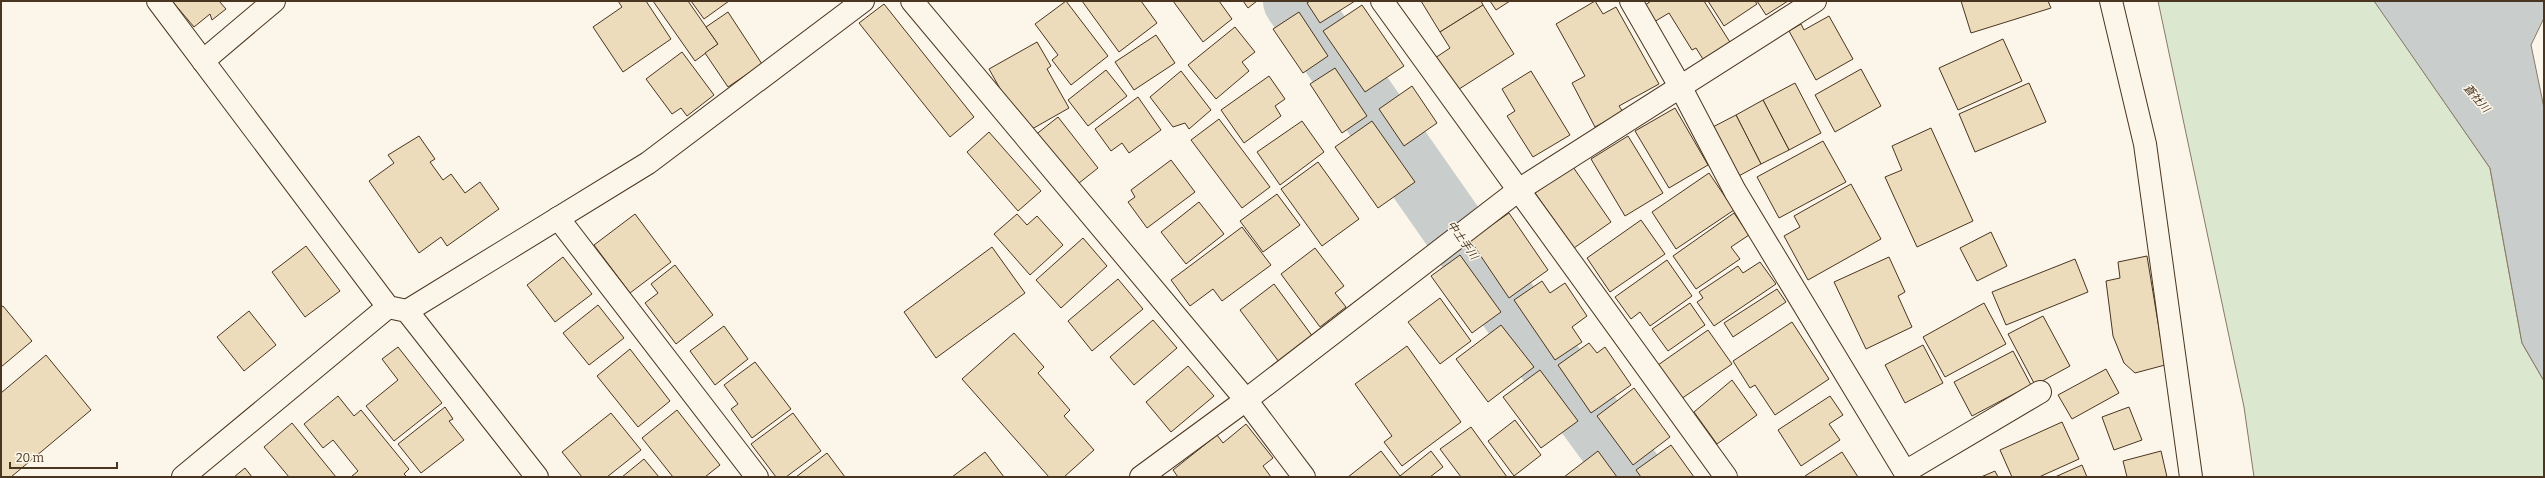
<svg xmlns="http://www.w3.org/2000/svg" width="2545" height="478" viewBox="0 0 2545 478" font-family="Bitter,'Noto Sans JP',serif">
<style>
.green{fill:#dce7d0;stroke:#887966}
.water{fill:#c9cecd;stroke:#887966}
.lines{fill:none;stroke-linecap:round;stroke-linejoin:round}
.river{stroke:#c9cecd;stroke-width:64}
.building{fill:#ecdcbc;stroke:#4a3520}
.minor-casing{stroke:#4a3520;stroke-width:24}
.minor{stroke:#fbf6e9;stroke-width:22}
.labels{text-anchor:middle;stroke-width:3;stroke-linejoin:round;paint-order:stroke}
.water-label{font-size:11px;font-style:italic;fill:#4a3520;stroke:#fbf6e9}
</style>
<rect width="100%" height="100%" fill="#fbf6e9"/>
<polygon class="green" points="2158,1 2374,1 2378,6 2490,168 2522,343 2544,381 2544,477 2254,477 2244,407"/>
<polygon class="water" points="2374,1 2544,1 2544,18 2531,45 2544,108 2544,381 2522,343 2490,168"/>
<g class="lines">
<polyline class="river" points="1295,1 1512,311 1634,477"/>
</g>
<g class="building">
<polygon points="172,1 219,1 226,9 212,20 210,14 194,27"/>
<polygon points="618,1 646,1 671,39 623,72 593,27 622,7"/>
<polygon points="653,1 688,1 718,44 695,61"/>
<polygon points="691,1 729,1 704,19"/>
<polygon points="1066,1 1108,56 1071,85 1052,60 1058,55 1035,24"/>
<polygon points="1082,1 1141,1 1157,23 1119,52"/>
<polygon points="1173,1 1219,1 1232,19 1203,42"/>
<polygon points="1243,1 1257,1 1248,8"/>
<polygon points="1310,1 1355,1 1320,23 1307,3"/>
<polygon points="1421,1 1481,1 1483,5 1440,32"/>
<polygon points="1490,1 1510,1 1496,10"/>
<polygon points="1595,1 1603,14 1616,7 1659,84 1619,106 1623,112 1595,127 1572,83 1585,76 1556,24"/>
<polygon points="1651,1 1704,1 1733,47 1706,64 1696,48 1692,50 1669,13 1654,22 1644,6"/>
<polygon points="1708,1 1755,1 1757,4 1724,26"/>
<polygon points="1757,1 1788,1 1766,15"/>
<polygon points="1961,1 2048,1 2051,8 1971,33"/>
<polygon points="884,4 974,117 950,137 859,23"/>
<polygon points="1362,5 1404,66 1365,92 1323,31"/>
<polygon points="1483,5 1514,54 1456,91 1435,58 1450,48 1440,32"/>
<polygon points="728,12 762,64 728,87 705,53 718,44 706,27"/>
<polygon points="1299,12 1328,56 1303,73 1273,29"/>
<polygon points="1829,16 1853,59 1816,80 1789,31 1801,24 1804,30"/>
<polygon points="1235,27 1255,52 1242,62 1249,71 1216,99 1188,65"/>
<polygon points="1156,35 1175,63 1134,90 1115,62"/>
<polygon points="2003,39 2022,81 1958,110 1939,68"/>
<polygon points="1037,42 1051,66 1047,69 1069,108 1025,133 989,69"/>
<polygon points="682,52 714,95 687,116 681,108 672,114 646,79"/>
<polygon points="1335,68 1367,116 1342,133 1310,84"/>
<polygon points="1861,69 1881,106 1835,132 1815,95"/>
<polygon points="1106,70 1127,96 1088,126 1068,100"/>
<polygon points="1181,71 1211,110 1189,129 1185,123 1173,127 1150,97"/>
<polygon points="1531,71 1570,135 1533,157 1507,116 1515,111 1502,89"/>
<polygon points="1269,76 1285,99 1275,106 1281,116 1244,143 1221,110"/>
<polygon points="1795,83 1821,133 1789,150 1763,100"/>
<polygon points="2029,83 2046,122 1975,152 1959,114"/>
<polygon points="1412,86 1437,123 1404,146 1379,109"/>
<polygon points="1138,97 1161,130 1129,153 1122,143 1111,151 1095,129"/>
<polygon points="1763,100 1789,150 1761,164 1736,115"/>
<polygon points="1675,108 1708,165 1669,188 1635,131"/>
<polygon points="1736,115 1761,164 1735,178 1709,129"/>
<polygon points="1058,117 1098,168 1074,187 1034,136"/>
<polygon points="1219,119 1270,187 1242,208 1191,140"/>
<polygon points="1302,121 1324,152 1280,185 1257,152"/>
<polygon points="1372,121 1415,182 1378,208 1335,147"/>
<polygon points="1931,128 1973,221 1917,247 1885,177 1902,170 1892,146"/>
<polygon points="989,132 1041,191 1018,211 967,152"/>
<polygon points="419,136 435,159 430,162 443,180 451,174 465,193 480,182 499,209 447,246 441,237 419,253 369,181 394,163 388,155"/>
<polygon points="1628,136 1663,193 1625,216 1591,159"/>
<polygon points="1823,141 1846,182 1779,218 1757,177"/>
<polygon points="1171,160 1195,192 1147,228 1128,202 1135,197 1131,190"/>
<polygon points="1318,162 1359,219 1322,246 1281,189"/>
<polygon points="1573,167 1611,222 1574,248 1535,193"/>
<polygon points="1709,173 1734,210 1676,249 1652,212"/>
<polygon points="1851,184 1881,239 1808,280 1784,236 1800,227 1794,216"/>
<polygon points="1277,194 1300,225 1263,252 1240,221"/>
<polygon points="1199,202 1224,234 1186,264 1161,232"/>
<polygon points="1509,213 1548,270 1509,298 1470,240"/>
<polygon points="1734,213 1749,235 1731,247 1740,259 1696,289 1673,256"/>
<polygon points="635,214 671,262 630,293 594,245"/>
<polygon points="1017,214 1027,225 1037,216 1063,245 1030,275 994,234"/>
<polygon points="1641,220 1665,254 1610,292 1587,258"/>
<polygon points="1242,227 1271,265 1222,301 1213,289 1190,306 1171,280"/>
<polygon points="1991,232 2007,266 1977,281 1960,248"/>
<polygon points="1083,238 1107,266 1061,308 1036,280"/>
<polygon points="306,246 340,291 305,317 272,272"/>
<polygon points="992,247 1025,293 936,358 904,312"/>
<polygon points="1315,248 1344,286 1335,293 1346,307 1320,327 1281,274"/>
<polygon points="1460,255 1501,312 1472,333 1431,276"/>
<polygon points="2147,256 2165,365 2135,373 2124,363 2113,336 2106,281 2120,278 2118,262"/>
<polygon points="563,257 592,294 555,322 527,285"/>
<polygon points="1889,257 1905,292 1898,296 1912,327 1866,349 1834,282"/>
<polygon points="2075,259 2088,292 2006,325 1992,292"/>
<polygon points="1667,260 1692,296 1650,326 1640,312 1631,319 1615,297"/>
<polygon points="1760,262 1776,284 1714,326 1697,302 1703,298 1699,292 1738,266 1743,273"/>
<polygon points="675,265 713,315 676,344 645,303 658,293 651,284"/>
<polygon points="1118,279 1143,309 1092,351 1068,321"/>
<polygon points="1542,281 1550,293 1565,283 1587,316 1572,327 1582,342 1555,360 1514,300"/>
<polygon points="1274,284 1313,337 1279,362 1240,310"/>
<polygon points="1777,289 1786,302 1733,337 1724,323"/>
<polygon points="1440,298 1471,341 1440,364 1408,322"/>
<polygon points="1690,303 1705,325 1668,351 1652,329"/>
<polygon points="1984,303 2006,344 1945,377 1923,337"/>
<polygon points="598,305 624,338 589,365 563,333"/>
<polygon points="3,306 32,341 1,367 1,307"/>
<polygon points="249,311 276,345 244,371 217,337"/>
<polygon points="2043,316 2070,366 2035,385 2008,334"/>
<polygon points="1153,320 1177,348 1134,385 1110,357"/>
<polygon points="1792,322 1829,379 1775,415 1755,385 1750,388 1733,361"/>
<polygon points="1501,325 1534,367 1488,402 1456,359"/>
<polygon points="724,326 748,359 715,385 690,351"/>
<polygon points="1708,330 1732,364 1681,399 1658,365"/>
<polygon points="1014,333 1044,367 1038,373 1070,410 1064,416 1094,450 1064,477 1049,477 962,379"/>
<polygon points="1589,343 1597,353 1605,347 1631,385 1591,413 1558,365"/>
<polygon points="1923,345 1943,383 1905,403 1885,365"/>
<polygon points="1407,346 1461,422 1402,466 1384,442 1392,436 1355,384"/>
<polygon points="398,347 442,403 394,441 366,406 398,380 382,359"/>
<polygon points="630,349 670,401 638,427 597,376"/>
<polygon points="2013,351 2031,385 1972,416 1954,382"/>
<polygon points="46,355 91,410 11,477 1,477 1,393"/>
<polygon points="755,362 791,409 752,438 731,409 738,404 724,385"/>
<polygon points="1188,366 1214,396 1171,432 1146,402"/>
<polygon points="2106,369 2119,393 2072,419 2058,395"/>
<polygon points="1540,370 1578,421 1541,448 1503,397"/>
<polygon points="1732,380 1757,415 1717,444 1694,412"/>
<polygon points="1634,388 1670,437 1633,465 1597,416"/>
<polygon points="338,396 354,416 361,410 409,469 404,474 407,477 351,477 358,471 333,440 323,448 304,424"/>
<polygon points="1830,396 1843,415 1829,424 1840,440 1801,466 1778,430"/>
<polygon points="445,407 453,419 449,421 464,440 421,473 398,444"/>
<polygon points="2129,407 2142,440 2114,450 2102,417"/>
<polygon points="677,410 720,465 705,477 673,477 642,438"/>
<polygon points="611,413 641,450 607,477 582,477 562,452"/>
<polygon points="793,413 821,451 786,477 776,477 751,444"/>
<polygon points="1515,420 1541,455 1514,476 1488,441"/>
<polygon points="2062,422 2079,459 2039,477 2012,477 2000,450"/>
<polygon points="292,423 336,477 289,477 264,447"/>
<polygon points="1246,424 1273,458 1263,466 1271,477 1178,477 1173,470 1217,435 1223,443"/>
<polygon points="1471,427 1507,477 1461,477 1440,449"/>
<polygon points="1671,445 1694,477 1641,477 1636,470"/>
<polygon points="1381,451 1400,476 1431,451 1443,467 1430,477 1348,477"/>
<polygon points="1598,451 1617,477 1564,477"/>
<polygon points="2161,451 2167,477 2127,477 2123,461"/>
<polygon points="985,452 1004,477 952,477"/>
<polygon points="1842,452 1858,477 1806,477 1805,476"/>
<polygon points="827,453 845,477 796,477"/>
<polygon points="644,459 659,477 622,477"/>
<polygon points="2082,465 2087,477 2055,477"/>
<polygon points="245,468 252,477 234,477"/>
<polygon points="1995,471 1998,477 1981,477"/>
</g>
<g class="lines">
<defs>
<g id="minor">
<polyline points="158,1 388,307 407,311 537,477"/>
<polyline points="912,1 1246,400 1304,477"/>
<polyline points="1382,1 1726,477"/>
<polyline points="1631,1 1681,88 1735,191 1905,472 2040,392"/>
<polyline points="2111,1 2145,144 2191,477"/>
<polyline points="203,61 274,1"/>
<polyline points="558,218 757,477"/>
<polyline points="407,311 648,163 863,1"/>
<polyline points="183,477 388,307"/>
<polyline points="1141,477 1246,400 1520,189 1815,1"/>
</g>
</defs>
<use href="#minor" class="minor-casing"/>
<use href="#minor" class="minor"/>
</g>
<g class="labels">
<g class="water-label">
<text transform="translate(2477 98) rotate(49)" y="4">蒼社川</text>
<text transform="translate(1463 240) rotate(55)" y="4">中土手川</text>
</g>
</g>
<rect width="2545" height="478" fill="none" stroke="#4a3520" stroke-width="4"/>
<path d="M10 462v6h107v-6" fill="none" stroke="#4a3520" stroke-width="2"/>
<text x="16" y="462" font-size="12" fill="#4a3520" stroke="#fbf6e9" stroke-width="3" paint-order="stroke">20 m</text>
</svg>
